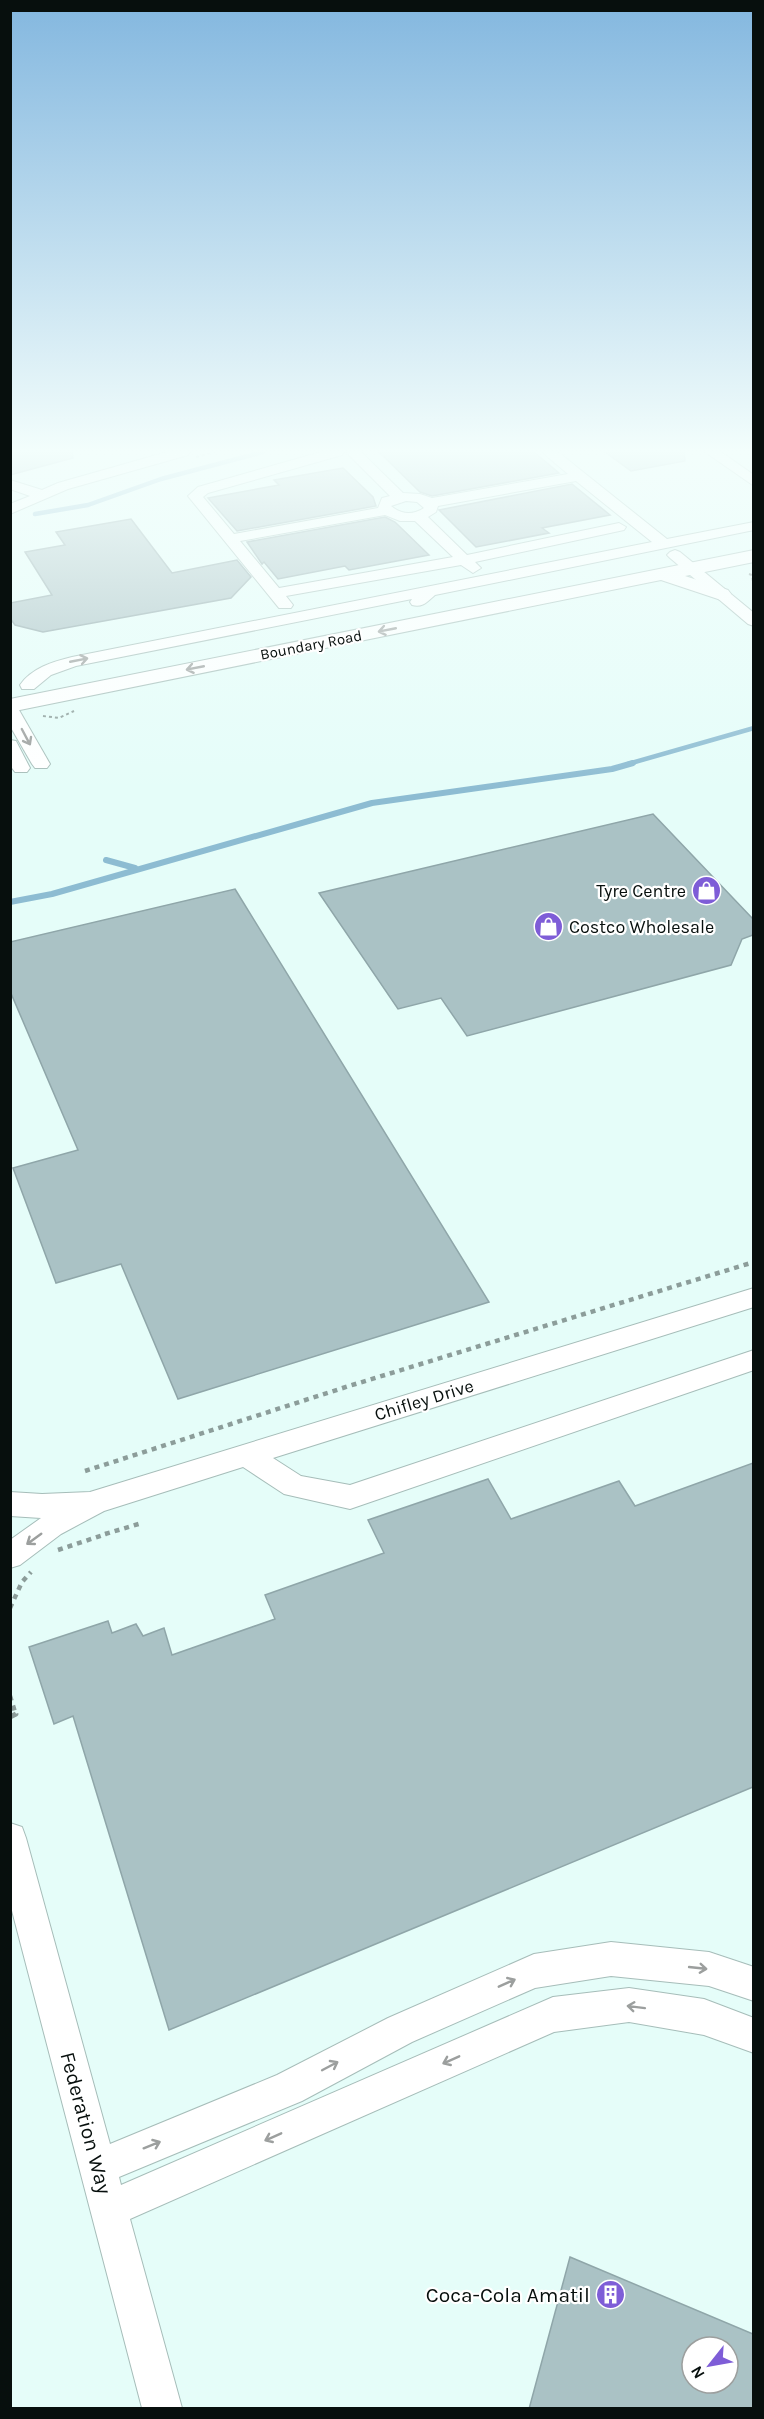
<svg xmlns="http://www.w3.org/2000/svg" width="764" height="2419" viewBox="0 0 764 2419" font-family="Karla,sans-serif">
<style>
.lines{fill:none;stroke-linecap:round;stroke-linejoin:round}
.stream-far1{stroke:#8dbcd2;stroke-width:4.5}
.stream{stroke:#8dbcd2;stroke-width:6}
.building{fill:#aac2c5;stroke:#8fa6a9;stroke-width:1.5;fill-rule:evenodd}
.minor-casing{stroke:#a6bdb9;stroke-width:2}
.major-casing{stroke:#a6bdb9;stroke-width:2}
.path-far2{stroke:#8c9d9a;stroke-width:2;stroke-dasharray:3 3;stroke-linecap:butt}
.path-far1{stroke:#8c9d9a;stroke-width:4.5;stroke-dasharray:5 5;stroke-linecap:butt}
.path{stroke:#8c9d9a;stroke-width:5;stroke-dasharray:7 7;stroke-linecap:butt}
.minor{fill:#fff;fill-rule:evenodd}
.major{fill:#fff;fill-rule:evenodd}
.oneway{stroke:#9c9f9e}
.labels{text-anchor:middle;stroke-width:4.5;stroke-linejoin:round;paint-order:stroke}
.far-street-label{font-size:15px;fill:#070f0d;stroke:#fff}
.poi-label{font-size:18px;fill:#070f0d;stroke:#fff;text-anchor:end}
.street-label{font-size:18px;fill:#070f0d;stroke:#fff}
.near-street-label{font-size:21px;fill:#070f0d;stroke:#fff}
.near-poi-label{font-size:21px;fill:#070f0d;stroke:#fff;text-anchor:end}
</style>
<rect width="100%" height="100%" fill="#e5fdf9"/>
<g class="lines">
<g class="stream-far1">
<polyline points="35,514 88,505 161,479 263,452"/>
<polyline points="628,764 754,728"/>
</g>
<g class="stream">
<polyline points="106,860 135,868"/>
<polyline points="10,902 52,894 372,803 612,769 633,763"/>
</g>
</g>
<g class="building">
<polygon points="10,452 72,452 73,458 10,475"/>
<polygon points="379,452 534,452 559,473 432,496 420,492"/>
<polygon points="605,452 684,452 685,461 631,471"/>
<polygon points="343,468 373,497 376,506 237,531 208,498 279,485 274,480"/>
<polygon points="572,484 610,515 542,528 549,533 476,547 439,510"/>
<polygon points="385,517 395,522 429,555 349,570 345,566 278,579 264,562 262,564 247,542"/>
<polygon points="131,519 172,573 237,560 251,577 231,598 43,632 15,625 10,618 10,603 52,595 25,552 65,545 56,532"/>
<polygon points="653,814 753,919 753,935 742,939 731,965 467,1036 441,998 398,1009 319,893"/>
<polygon points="235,889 489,1302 178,1399 121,1264 56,1283 13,1168 78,1150 10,991 10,942"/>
<polygon points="753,1463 753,1787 169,2030 73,1716 54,1724 29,1647 108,1621 112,1633 136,1624 143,1636 164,1628 172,1655 275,1619 265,1595 384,1553 368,1520 488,1479 511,1519 619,1481 635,1506"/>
<path d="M 570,2257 L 753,2334 L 753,2409 L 529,2409 ZM 692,2347 L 728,2347 L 728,2383 L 692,2383 Z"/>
</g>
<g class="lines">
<defs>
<g id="minor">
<polygon points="167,452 190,452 188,455 68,489 10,514 10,504 30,496 10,489 10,480 42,490 58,483"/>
<path d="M 321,452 L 344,452 L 342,455 L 208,493 L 203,497 L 234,534 L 378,508 L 382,498 L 390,496 L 346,452 L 361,452 L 403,493 L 420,494 L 432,498 L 568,474 L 542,452 L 558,452 L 667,539 L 754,522 L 754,530 L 435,595 C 428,601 423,608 412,605 L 410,602 L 412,599 L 76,666 L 51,675 L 34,689 L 22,689 L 20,685 C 32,668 52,662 72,657 L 652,542 L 576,481 L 438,506 L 436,512 L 428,517 L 467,555 L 619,523 L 626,527 L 624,530 L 475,562 L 481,568 L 473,573 L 461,565 L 286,596 L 293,605 L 291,608 L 279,608 L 188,496 L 198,487 ZM 406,501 L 417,502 L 424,508 C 413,515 402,515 391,506 ZM 385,515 L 400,521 L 415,521 L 453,557 L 279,588 L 240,541 Z"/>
<polygon points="705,452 721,452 754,475 754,486"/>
<polygon points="675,550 680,552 754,613 754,626 748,624 670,558 667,555 670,552"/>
<polygon points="10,705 19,710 50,764 47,768 35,768 32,764 10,726"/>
<polygon points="10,740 16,741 30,768 27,772 15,772 12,768"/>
<polygon points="754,1288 754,1307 273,1458 301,1476 350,1485 754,1350 754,1370 350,1509 284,1494 243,1467 104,1511 61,1534 20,1565 10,1568 10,1540 41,1518 10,1516 10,1492 42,1494 90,1492"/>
<polygon points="10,1823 22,1827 26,1838 110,2144 277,2075 388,2018 534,1954 611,1942 709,1952 754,1967 754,2001 709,1986 611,1976 535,1988 412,2042 302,2101 119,2177 121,2185 553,1997 629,1988 704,1999 754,2018 754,2053 704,2035 629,2022 554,2032 130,2219 182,2408 142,2408 10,1903"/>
</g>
<polygon id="major" points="754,550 754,562 685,576 728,590 731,594 728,598 721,600 661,580 10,712 10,699"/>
</defs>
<use href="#minor" class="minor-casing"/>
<use href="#major" class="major-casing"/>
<g class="path-far2">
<polyline points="196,457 216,452"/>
<polyline points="749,574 752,575 754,588"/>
<polyline points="43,716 59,718 74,711"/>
</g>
<g class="path-far1">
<polyline points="85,1471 349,1386 754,1262"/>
<polyline points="105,1534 142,1523"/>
<polyline points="58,1550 106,1534"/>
<polyline points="10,1608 22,1582 31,1572"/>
<polyline points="10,1696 15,1712"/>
</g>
<polyline class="path" points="10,1717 16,1714 15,1711"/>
<use href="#minor" class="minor"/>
<use href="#major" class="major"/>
</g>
<defs><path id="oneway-shaft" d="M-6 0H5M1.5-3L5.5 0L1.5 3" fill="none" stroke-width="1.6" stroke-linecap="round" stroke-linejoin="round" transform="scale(1.5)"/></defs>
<g class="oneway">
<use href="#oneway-shaft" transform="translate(387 630) rotate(169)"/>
<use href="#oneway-shaft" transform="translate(79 660) rotate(-11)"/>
<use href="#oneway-shaft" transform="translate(195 668) rotate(169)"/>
<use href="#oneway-shaft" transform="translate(26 737) rotate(62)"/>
<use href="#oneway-shaft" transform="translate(34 1539) rotate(144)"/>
<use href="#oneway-shaft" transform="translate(698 1968) rotate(6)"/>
<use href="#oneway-shaft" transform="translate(507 1983) rotate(-24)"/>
<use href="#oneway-shaft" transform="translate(636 2007) rotate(-173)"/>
<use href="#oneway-shaft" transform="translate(451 2060) rotate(156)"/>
<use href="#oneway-shaft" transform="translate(330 2066) rotate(-28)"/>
<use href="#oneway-shaft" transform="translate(273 2137) rotate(156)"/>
<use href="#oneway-shaft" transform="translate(152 2145) rotate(-22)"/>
</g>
<linearGradient id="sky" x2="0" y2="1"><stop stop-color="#83b7df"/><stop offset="0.57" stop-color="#f3fefc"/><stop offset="1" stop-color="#f3fefc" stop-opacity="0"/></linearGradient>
<rect width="764" height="791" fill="url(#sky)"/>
<defs>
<symbol id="shop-disc" viewBox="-11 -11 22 22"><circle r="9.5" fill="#7e5dd7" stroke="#fff"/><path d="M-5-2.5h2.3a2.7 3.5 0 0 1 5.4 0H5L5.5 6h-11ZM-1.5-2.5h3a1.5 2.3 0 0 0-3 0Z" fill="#fff"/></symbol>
<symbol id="building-disc" viewBox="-11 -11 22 22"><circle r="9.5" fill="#7e5dd7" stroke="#fff"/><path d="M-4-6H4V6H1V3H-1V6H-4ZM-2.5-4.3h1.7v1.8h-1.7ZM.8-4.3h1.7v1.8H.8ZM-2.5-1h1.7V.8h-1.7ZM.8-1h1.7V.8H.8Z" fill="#fff"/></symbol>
</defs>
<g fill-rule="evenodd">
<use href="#shop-disc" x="690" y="874" width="33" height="33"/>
<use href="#shop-disc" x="532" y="910" width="33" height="33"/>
<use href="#building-disc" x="594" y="2278" width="33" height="33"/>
</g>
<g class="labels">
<g class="far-street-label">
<text transform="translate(311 645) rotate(-11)" y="5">Boundary Road</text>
</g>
<g class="poi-label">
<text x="686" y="897">Tyre Centre</text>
<text x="569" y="933" text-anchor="start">Costco Wholesale</text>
</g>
<g class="street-label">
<text transform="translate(424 1400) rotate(-17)" y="6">Chifley Drive</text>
</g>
<g class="near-street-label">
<text transform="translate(86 2123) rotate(75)" y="7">Federation Way</text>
</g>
<g class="near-poi-label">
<text x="590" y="2302">Coca-Cola Amatil</text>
</g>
</g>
<rect width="764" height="2419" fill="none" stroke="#070f0d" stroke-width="24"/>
<g transform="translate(710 2365) rotate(239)"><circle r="28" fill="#ffffff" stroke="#9c9f9e" stroke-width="1.5"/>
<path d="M0-4.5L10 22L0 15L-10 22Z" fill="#7e5dd7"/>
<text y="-9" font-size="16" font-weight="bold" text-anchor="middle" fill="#070f0d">N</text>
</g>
</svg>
